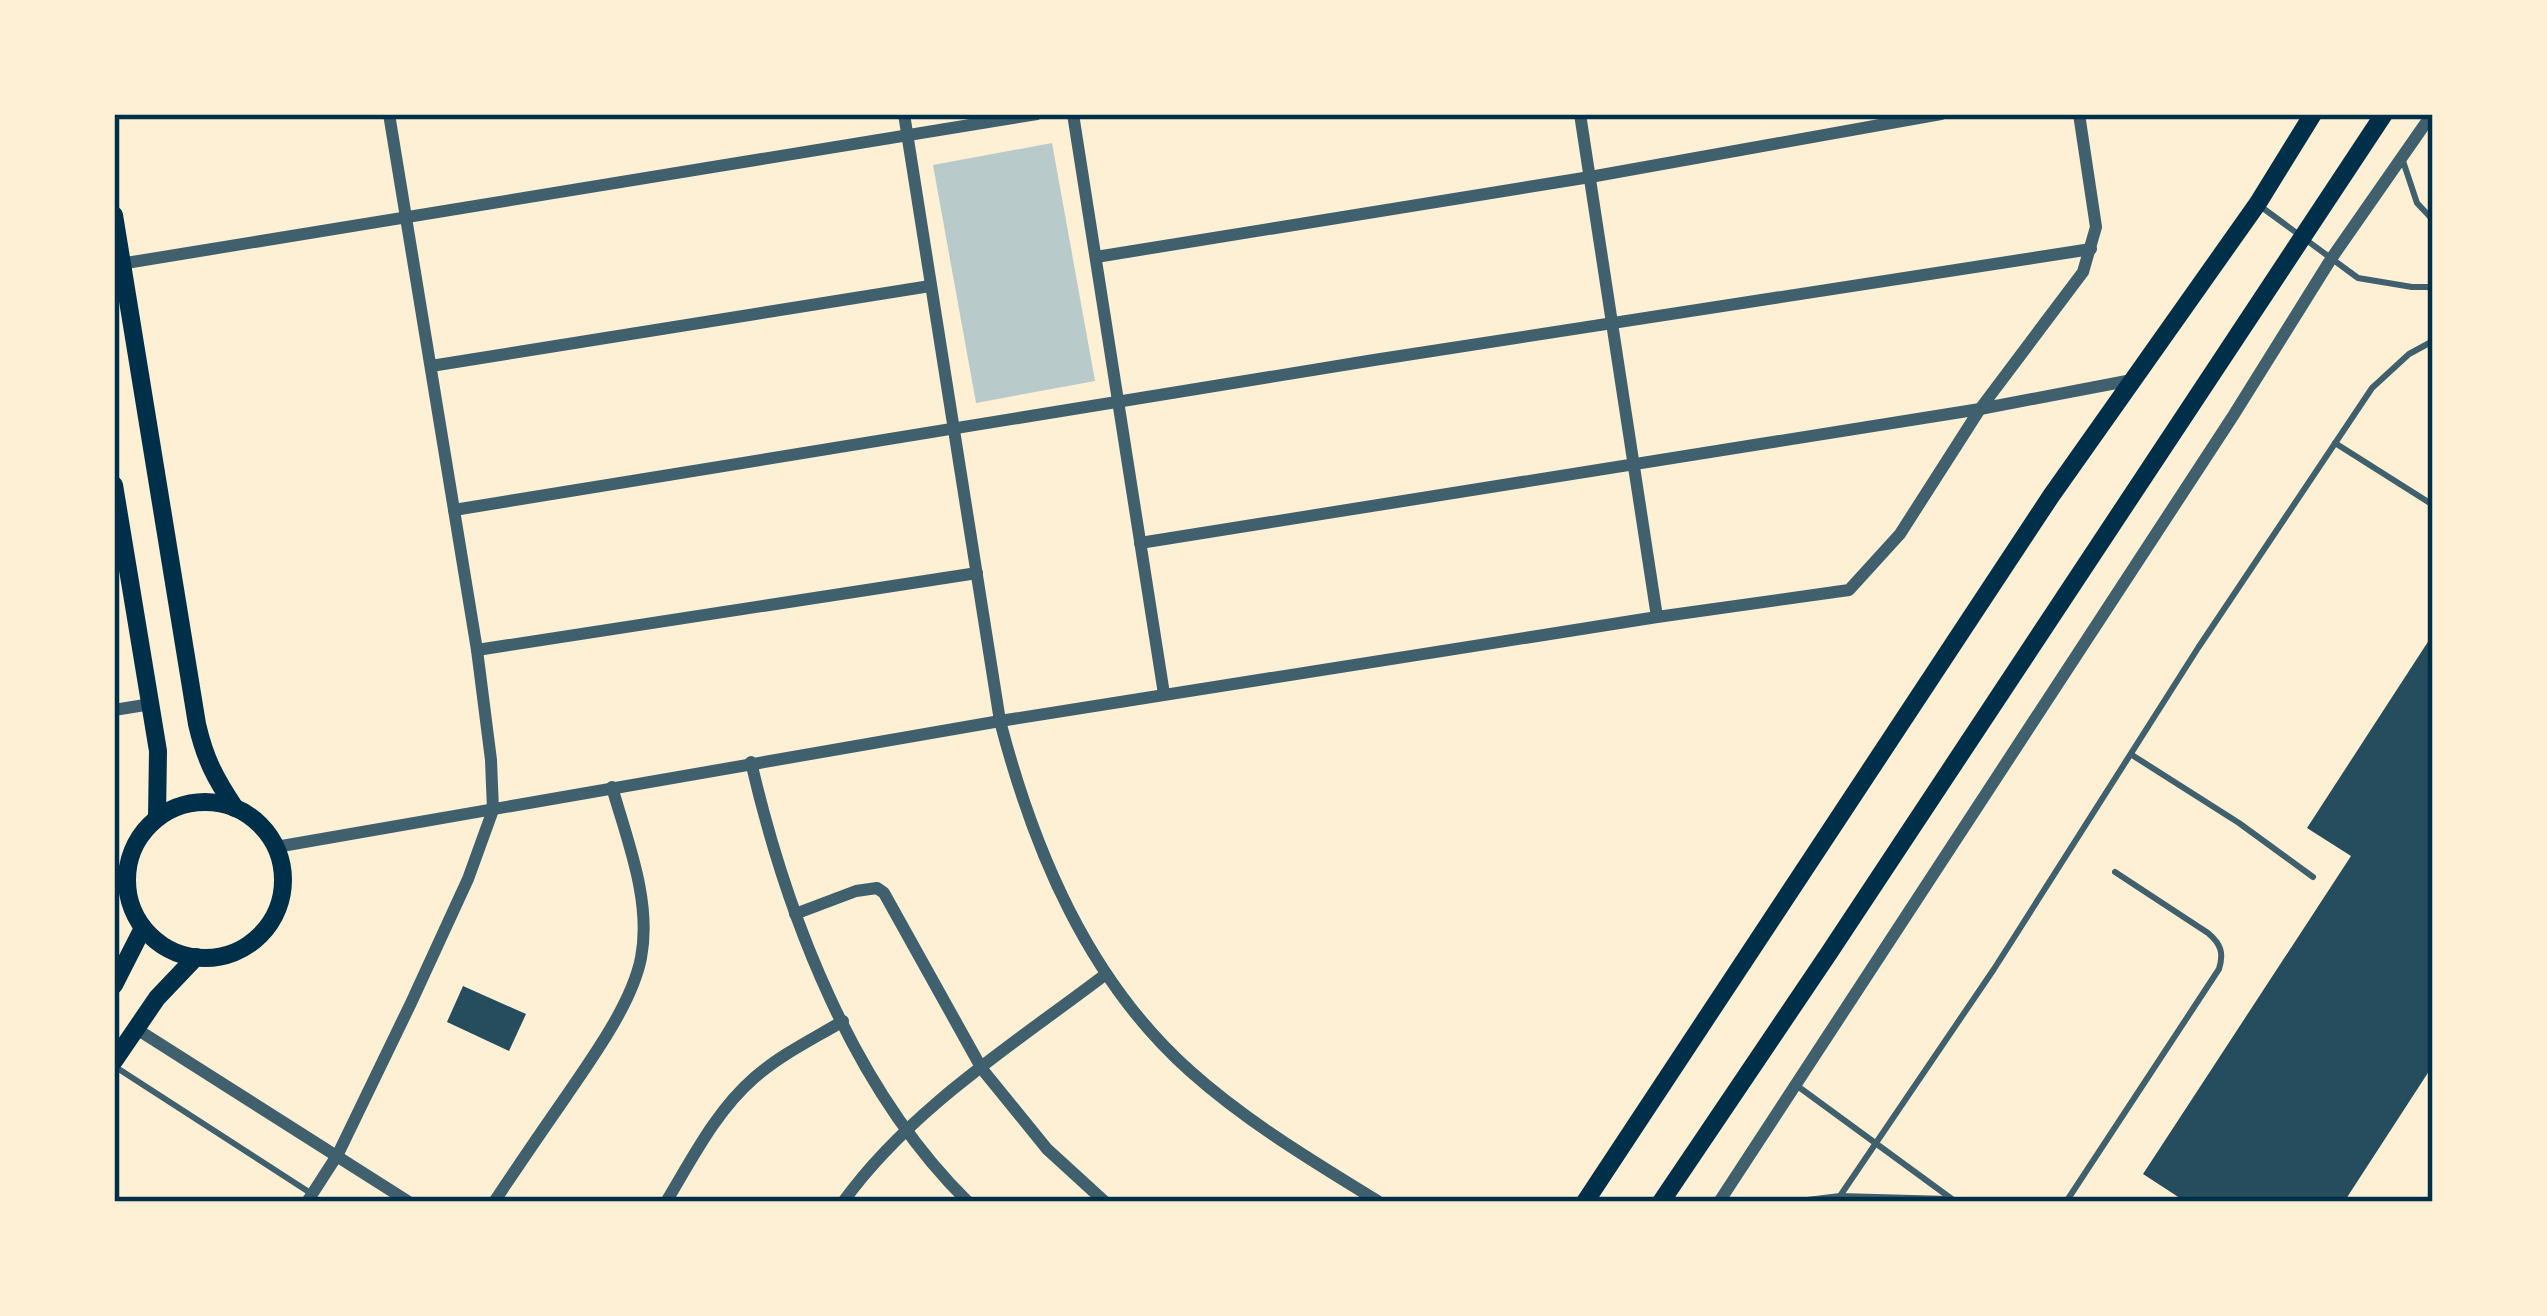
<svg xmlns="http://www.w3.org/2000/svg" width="2547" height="1316" viewBox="0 0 2547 1316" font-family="'IBM Plex Sans',sans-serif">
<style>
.green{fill:#b9caca}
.building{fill:#264d5e}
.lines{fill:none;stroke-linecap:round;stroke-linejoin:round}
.service{stroke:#3f606c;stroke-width:6}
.minor{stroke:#3f606c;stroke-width:12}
.secondary{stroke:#003049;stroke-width:18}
.neatline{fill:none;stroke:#003049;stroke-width:4.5}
</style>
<rect width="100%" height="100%" fill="#fdf0d5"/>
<polygon class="green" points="1052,143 1095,381 976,403 933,165"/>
<g class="building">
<polygon points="2433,634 2433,1065 2344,1202 2186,1202 2143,1174 2351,856 2307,828"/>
<polygon points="463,986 526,1014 509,1051 447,1022"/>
</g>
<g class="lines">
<g class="service">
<polyline points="2403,161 2417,203 2433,220"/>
<polyline points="2260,206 2358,278 2412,287 2433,287"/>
<polyline points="2335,443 2433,505"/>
<polyline points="2132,755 2239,823 2313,877"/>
<polyline points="114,1066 312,1194"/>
<polyline points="1796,1085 1956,1202"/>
<polyline points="1840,1196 1994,969 2198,648 2372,388 2409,354 2433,341"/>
<polyline points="1791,1202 1840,1196 1949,1199"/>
<path d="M 2066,1202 L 2219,969 C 2224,953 2221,944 2208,933 L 2115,872"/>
</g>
<g class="minor">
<path d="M 904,114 L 1000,721 C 1034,851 1088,980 1190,1071 C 1247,1122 1314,1162 1379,1202"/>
<polyline points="1073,114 1164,694"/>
<polyline points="1580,114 1657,617"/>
<polyline points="1096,257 1590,177 1941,114"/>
<polyline points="120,264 1037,114"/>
<polyline points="431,366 930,286"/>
<polyline points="454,510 1374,360 2091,249"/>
<polyline points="1140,543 1980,409 2132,380"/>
<polyline points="477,650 977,573"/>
<polyline points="114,710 151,704"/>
<path d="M 751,762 C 787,917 853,1089 968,1202"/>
<polyline points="276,847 1000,721 1657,617 1849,590 1900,534 1980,409 2083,272 2096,227 2079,114"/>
<polyline points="114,872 127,870"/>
<polyline points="795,914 856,891 877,888 884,893 982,1069 1047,1149 1105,1202"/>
<polyline points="135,1028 409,1202"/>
<polyline points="307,1202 338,1154 411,1003 468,879 493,810 491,760 477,650 389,114"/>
<path d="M 494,1202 C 518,1166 542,1131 567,1095 C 593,1057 632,1003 641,958 C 652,901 627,840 612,787"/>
<path d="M 666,1202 C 692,1159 716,1111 754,1078 C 780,1055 813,1039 843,1021"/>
<path d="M 843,1202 C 911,1108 1014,1044 1106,974"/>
<polyline points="1719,1202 2233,416 2331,259 2432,114"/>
</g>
<g class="secondary">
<path d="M 114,215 L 197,724 C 205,759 215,778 235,808"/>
<polyline points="114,485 158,751 157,818"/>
<circle cx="205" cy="880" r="78"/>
<polyline points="114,985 143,928"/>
<polyline points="114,1061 157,998 196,957"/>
<polyline points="1585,1202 2051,496 2258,203 2313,114"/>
<polyline points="1661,1202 1829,953 2384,114"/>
</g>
</g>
<rect width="2547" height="1316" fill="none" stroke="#fdf0d5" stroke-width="234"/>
<rect x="117" y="117" width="2313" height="1082" class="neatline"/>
</svg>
